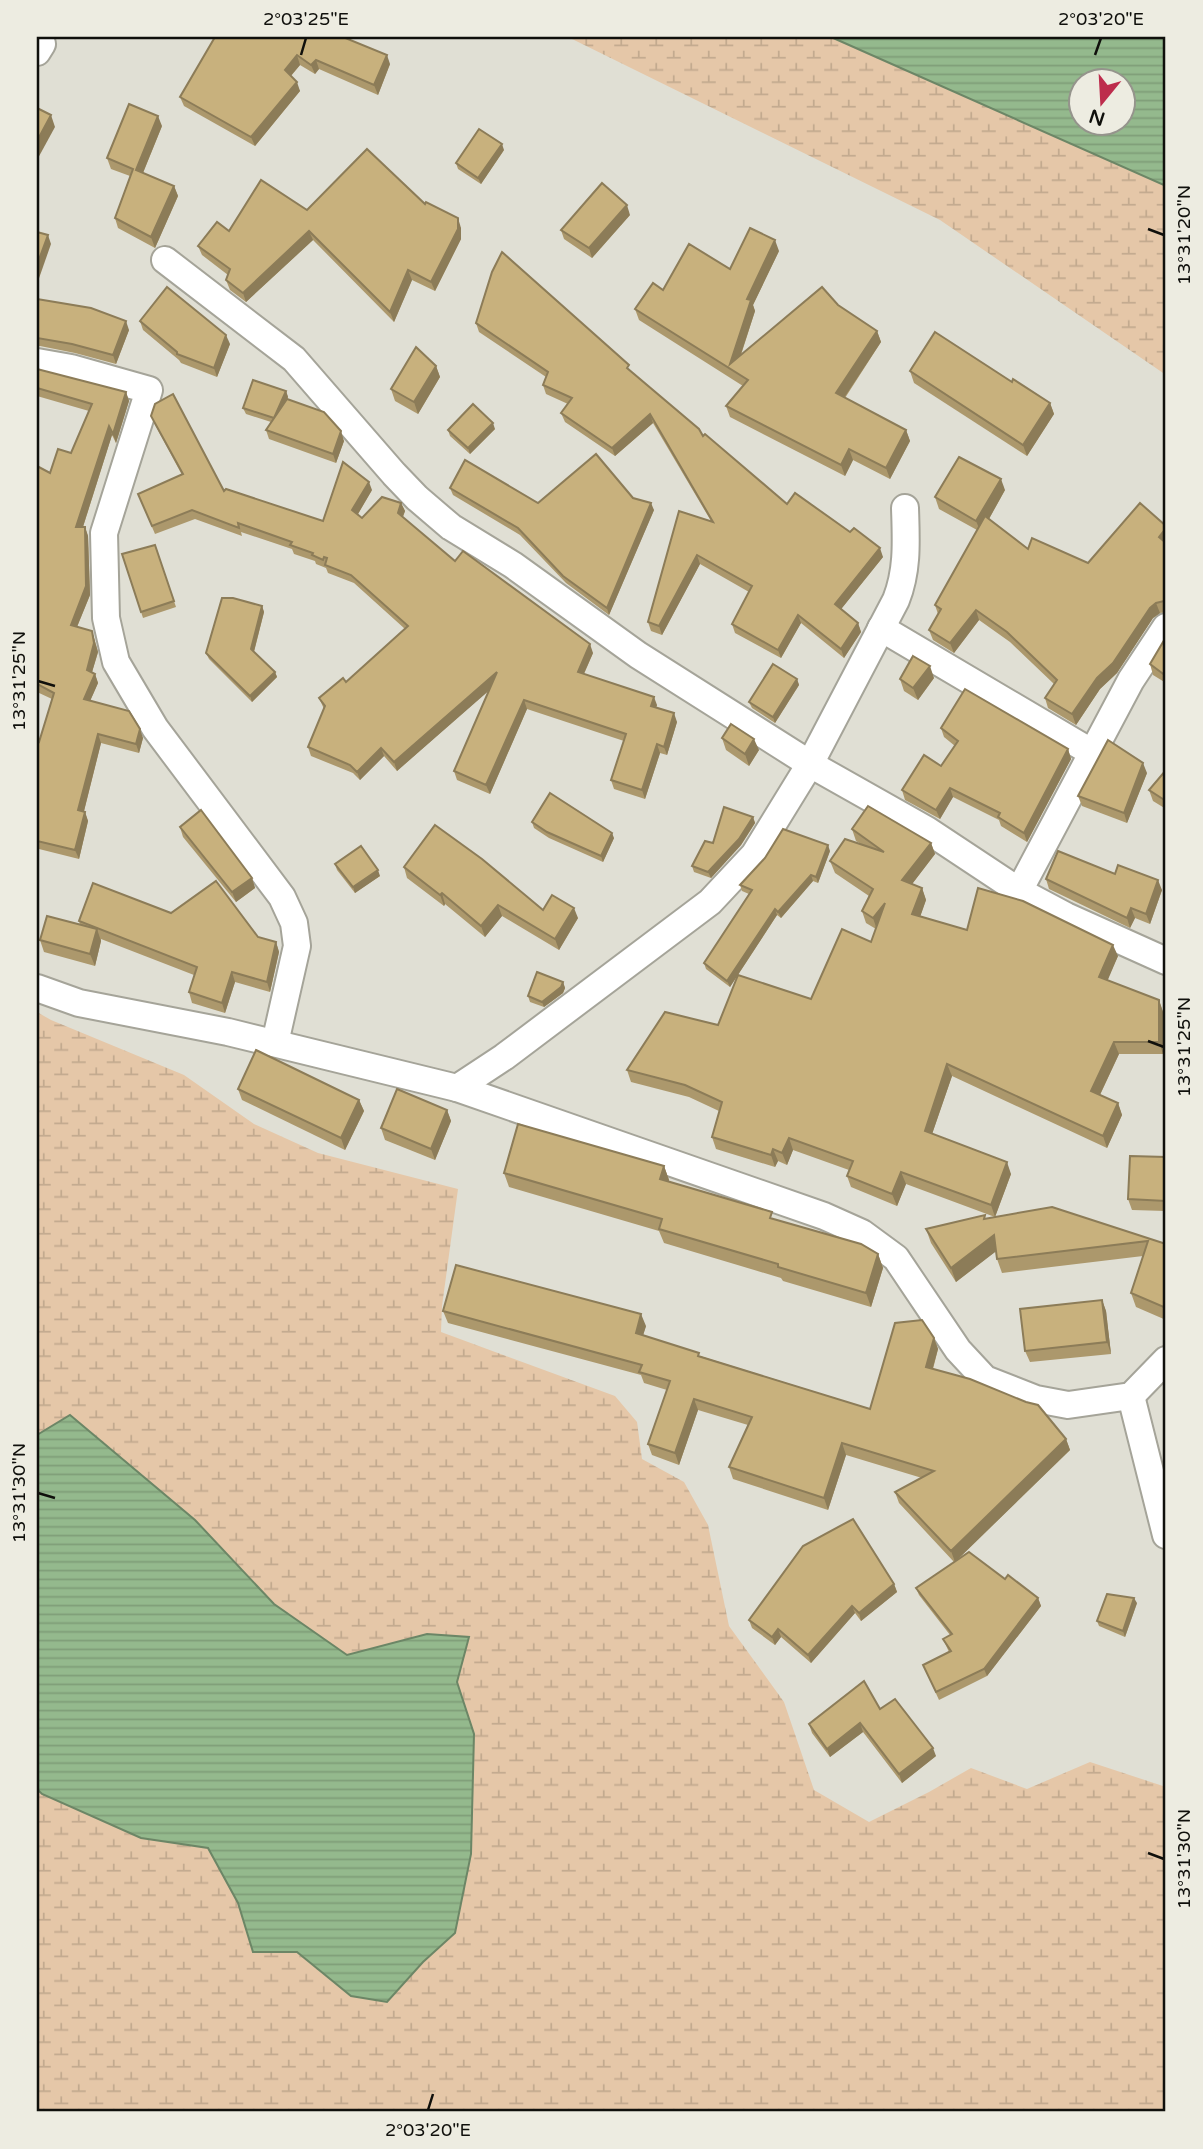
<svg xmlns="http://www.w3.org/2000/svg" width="1203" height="2149" viewBox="0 0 1203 2149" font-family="'Varela Round',sans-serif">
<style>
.wetland{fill:url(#wetland-marsh)}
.water{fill:url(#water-rules);stroke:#6c8666;stroke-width:2;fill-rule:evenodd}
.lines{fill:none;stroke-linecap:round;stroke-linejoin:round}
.minor-casing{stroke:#a5a499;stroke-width:30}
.minor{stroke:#fff;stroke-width:26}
.wall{fill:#ac986c}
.shaded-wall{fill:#8c7c58}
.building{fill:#c8b17d;stroke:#8c7c58;stroke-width:2}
.ticks{fill:none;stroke:#10100c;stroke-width:2.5}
.neatline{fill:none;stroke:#10100c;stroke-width:2.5}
.ticks-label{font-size:18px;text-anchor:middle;fill:#10100c}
</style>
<defs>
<pattern id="wetland-marsh" width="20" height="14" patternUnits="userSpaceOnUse" patternTransform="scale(1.75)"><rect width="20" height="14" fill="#e5c7a8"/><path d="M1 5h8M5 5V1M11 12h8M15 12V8" fill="none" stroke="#c3aa8f"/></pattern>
<pattern id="water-rules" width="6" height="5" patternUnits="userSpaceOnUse" patternTransform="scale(1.75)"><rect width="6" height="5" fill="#94b98d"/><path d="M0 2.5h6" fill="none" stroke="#7f9e78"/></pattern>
</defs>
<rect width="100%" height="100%" fill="#e0dfd4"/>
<g class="wetland">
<polygon points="568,37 831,37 1166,186 1166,375 940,220"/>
<polygon points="37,1012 51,1020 184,1075 254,1124 318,1153 458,1189 442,1306 441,1332 615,1396 637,1422 642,1459 684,1482 708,1525 729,1626 784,1702 814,1790 869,1822 929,1792 971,1768 1027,1789 1090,1762 1166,1787 1166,2112 37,2112"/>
</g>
<g class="water">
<path d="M 831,37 L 1166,37 L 1166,186 ZM 1080,80 L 1122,80 L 1122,122 L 1080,122 Z"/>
<polygon points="70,1415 195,1520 274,1604 347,1655 427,1634 469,1637 457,1682 474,1734 471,1854 455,1933 423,1962 387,2002 351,1996 297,1952 253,1952 238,1903 208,1848 141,1838 42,1794 37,1789 37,1435"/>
</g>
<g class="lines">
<defs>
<g id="minor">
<polyline points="37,52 42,44"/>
<path d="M 165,260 L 294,359 L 394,474 L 417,498 L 451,527 L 513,565 L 638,655 L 810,764 L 896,600 C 908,570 906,540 905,508"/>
<polyline points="37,362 71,368 149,390 104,533 106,618 116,662 155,728 282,897 294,923 297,946 275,1043"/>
<polyline points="881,628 1091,752"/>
<polyline points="1019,891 1131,680 1166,627"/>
<polyline points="37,988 79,1003 228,1032 457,1088 504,1057 710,902 754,855 810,764 927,830 1019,891 1066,916 1166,961"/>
<polyline points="457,1088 824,1216 862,1233 896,1258 958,1350 985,1379 1036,1399 1068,1405 1131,1396 1166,1360"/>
<polyline points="1131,1396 1166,1535"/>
</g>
</defs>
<use href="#minor" class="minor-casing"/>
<use href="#minor" class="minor"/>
</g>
<g class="wall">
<polygon points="215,37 390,64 378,95 319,69 315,74 300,65 291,76 300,91 255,146 184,106 180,97"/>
<polygon points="162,126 143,173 174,186 178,196 155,248 118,228 115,218 130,176 111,169 107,158"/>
<polygon points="504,150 481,184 458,169 456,163"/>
<polygon points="425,204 461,228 461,239 435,291 412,280 394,322 313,240 246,302 230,290 226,280 228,275 202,255 198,246 229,231 307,210"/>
<polygon points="630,215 592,258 564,239 561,230"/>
<polygon points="779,251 753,305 755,311 741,355 838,305 877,331 881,342 845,398 906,430 910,441 890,479 853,460 845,476 730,417 726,406 743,386 639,320 635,309 663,290 730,269"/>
<polygon points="37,299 129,330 116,364 75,353 40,346 37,347"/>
<polygon points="140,321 230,344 217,377 181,363 179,360 143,330"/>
<polygon points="476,323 631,371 703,436 787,504 883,557 841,609 858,623 861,632 844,658 801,623 781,658 735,633 732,624 749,592 700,564 662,635 651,631 648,622 711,521 653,423 615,456 565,422 561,413 568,404 546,394 543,385 546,377 479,332"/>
<polygon points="436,366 440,377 418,414 395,401 391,389"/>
<polygon points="37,369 126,392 129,401 116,443 112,435 83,527 85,527 88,536 90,595 77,627 92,631 98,652 92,672 95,674 98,683 90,701 143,738 139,753 101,743 84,811 85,812 88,821 79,859 39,849 37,857 37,741 39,742 52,699 37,692 37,466 50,473 71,453 89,411 37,396"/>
<polygon points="910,371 1012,382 1050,403 1054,414 1027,456 914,383"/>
<polygon points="286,391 288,397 287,399 344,441 336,463 269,439 266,430 271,422 246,414 243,408"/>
<polygon points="151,416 224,491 323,521 372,490 358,514 362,518 401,503 405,511 403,517 455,561 593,653 584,674 657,705 656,707 677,722 667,755 660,753 645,799 614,789 611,780 624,741 527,709 490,794 457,780 454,771 489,690 397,771 384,756 360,780 353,773 311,756 308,747 324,709 319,698 346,682 405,629 354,583 328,573 326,568 316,564 315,561 294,554 292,549 241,532 242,536 195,519 155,534 138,494 182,475 155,425"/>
<polygon points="495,429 470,454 450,436 448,430"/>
<polygon points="450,488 538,503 633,498 654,510 609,615 566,583 520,535 453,495"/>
<polygon points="1005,490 989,519 1028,549 1088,563 1166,543 1166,612 1160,613 1153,618 1117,673 1100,689 1076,725 1048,708 1045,698 1054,684 1010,642 979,620 954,653 933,640 929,630 938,614 935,605 977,530 939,509 935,497"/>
<polygon points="155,545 176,607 143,618 122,554"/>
<polygon points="262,606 264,612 254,652 275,672 277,677 252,702 209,659 206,653"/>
<polygon points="1166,637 1166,683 1153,675 1150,664"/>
<polygon points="934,678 918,700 904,691 900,679"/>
<polygon points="797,679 799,685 775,723 752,708 749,702"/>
<polygon points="941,728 1068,749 1071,759 1027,842 1001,826 999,820 953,797 940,819 905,800 902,790 941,766 955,746 944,737"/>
<polygon points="722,738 759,750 749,766 726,750"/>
<polygon points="1166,770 1166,809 1153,801 1149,790"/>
<polygon points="1147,773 1127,823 1082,806 1078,796"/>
<polygon points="753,817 755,823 741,845 711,878 694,872 692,866 713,843"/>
<polygon points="532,822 614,838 603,862 549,838 534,828"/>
<polygon points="180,827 252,878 255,888 236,902 183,837"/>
<polygon points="852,829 931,843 935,854 912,884 922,888 926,900 920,916 967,930 1118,956 1107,980 1159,1000 1163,1012 1163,1054 1119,1054 1100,1095 1118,1103 1122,1115 1107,1148 952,1076 932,1134 1011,1174 995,1217 1166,1244 1166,1320 1136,1307 1131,1293 1143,1256 1002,1273 997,1259 996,1251 956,1282 931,1243 926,1229 995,1217 906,1184 897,1206 851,1187 847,1176 849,1170 793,1150 787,1165 778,1161 775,1167 716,1149 712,1137 719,1111 689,1097 631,1082 627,1070 718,1025 811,999 871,942 876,929 866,923 862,911 869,896 835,873 830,861 861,844 856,841"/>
<polygon points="830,851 818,883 813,881 781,918 777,915 730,987 706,969 704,963 749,894 742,891 740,885"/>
<polygon points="335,864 380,876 355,893 337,870"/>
<polygon points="404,867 543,910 578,918 559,950 502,916 485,937 445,904 444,906 407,878"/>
<polygon points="1115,874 1162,890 1150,924 1135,918 1130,928 1049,889 1046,879"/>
<polygon points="171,913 276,942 279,952 270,992 235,982 225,1013 192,1003 189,992 194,975 101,939 101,941 95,966 44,952 40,940 80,925 79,921"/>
<polygon points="563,982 565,988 563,993 544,1007 530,1002 528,996"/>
<polygon points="238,1089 359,1100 364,1111 345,1150 242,1100"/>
<polygon points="447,1110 451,1121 435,1160 385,1140 381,1128"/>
<polygon points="1166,1157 1166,1211 1132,1210 1128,1199"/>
<polygon points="664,1166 669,1180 668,1182 775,1220 878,1254 883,1268 871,1307 783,1281 781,1278 664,1243 659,1231 509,1187 504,1173"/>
<polygon points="1102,1300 1106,1311 1111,1354 1030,1362 1025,1351"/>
<polygon points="443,1311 646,1326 643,1335 700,1356 870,1409 934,1338 938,1349 933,1369 1066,1439 1070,1450 957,1560 1005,1579 1038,1598 1041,1606 987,1676 939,1700 923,1665 949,1652 943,1639 950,1635 919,1595 916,1588 954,1562 899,1503 895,1492 922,1478 846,1455 828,1510 733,1479 729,1467 748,1425 698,1410 679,1465 652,1455 648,1444 667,1390 644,1383 641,1375 448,1323"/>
<polygon points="894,1584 897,1592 861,1621 855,1613 811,1663 781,1637 775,1645 752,1628 749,1620"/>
<polygon points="1137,1603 1125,1637 1099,1626 1097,1621"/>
<polygon points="880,1709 936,1756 902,1783 863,1732 830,1757 812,1733 809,1724"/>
</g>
<g class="shaded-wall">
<polygon points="297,55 300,65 288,79 285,70"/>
<polygon points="387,55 390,64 378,95 374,85"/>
<polygon points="316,60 319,69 315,74 311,65"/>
<polygon points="297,82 300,91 255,146 251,137"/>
<polygon points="51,115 55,127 37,160 37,141"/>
<polygon points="158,116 162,126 140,180 136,170"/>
<polygon points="502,144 504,150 481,184 478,178"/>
<polygon points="174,186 178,196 155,248 151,237"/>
<polygon points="627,205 630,215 592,258 589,248"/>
<polygon points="458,218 461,228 461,239 435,291 431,282"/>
<polygon points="309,231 313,240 246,302 243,293"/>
<polygon points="48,235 51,244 37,284 37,265"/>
<polygon points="775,240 779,251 753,305 755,311 735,372 730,364 747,299"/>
<polygon points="408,270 412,280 394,322 390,312"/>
<polygon points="126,321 129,330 116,364 113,355"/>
<polygon points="877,331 881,342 840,404 836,393"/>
<polygon points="226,335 230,344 217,377 214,368"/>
<polygon points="436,366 440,377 418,414 414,402"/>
<polygon points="286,391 288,397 277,424 275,418"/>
<polygon points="126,392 129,401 116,443 113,434"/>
<polygon points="1050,403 1054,414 1027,456 1023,445"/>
<polygon points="650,414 653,423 615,456 612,448"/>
<polygon points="493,423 495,429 470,454 468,448"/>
<polygon points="109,426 112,435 80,536 76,527"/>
<polygon points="906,430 910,441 890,479 886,468"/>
<polygon points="341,431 344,441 336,463 333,454"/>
<polygon points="849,449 853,460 845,476 841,465"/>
<polygon points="1001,479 1005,490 981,533 976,521"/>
<polygon points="369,482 372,490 355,519 352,510"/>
<polygon points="401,503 405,511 401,521 398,513"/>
<polygon points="651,503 654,510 609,615 607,608"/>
<polygon points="85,527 88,536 90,595 74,634 71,625"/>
<polygon points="1166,528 1166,542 1162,547 1159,537"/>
<polygon points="880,548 883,557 838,613 835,604"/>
<polygon points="697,555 700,564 662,635 659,626"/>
<polygon points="1156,603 1160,613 1153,618 1117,673 1100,689 1076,725 1072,714 1097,678 1150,608"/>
<polygon points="262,606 264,612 253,655 251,649"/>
<polygon points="976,610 979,620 954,653 950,643"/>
<polygon points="798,615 801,623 781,658 778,650"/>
<polygon points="858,623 861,632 844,658 841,649"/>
<polygon points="92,631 98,652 90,679 87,670"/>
<polygon points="590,644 593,653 581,680 578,672"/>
<polygon points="930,666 934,678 918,700 913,688"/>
<polygon points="275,672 277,677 252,702 250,696"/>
<polygon points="497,672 500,681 397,771 394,762"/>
<polygon points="95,674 98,683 87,708 84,699"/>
<polygon points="797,679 799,685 775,723 773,717"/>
<polygon points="654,697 657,705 654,714 651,706"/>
<polygon points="524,700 527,709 490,794 486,785"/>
<polygon points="674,713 677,722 667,755 664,747"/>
<polygon points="140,729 143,738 139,753 136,744"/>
<polygon points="98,734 101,743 82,819 78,810"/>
<polygon points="754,739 759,750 749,766 745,754"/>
<polygon points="657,744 660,753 645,799 642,790"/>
<polygon points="381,748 384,756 360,780 357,772"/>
<polygon points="1068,749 1071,759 1027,842 1024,833"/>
<polygon points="1143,763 1147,773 1127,823 1124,813"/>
<polygon points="950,788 953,797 940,819 936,810"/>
<polygon points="85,812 88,821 79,859 75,850"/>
<polygon points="753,817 755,823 741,845 711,878 708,872"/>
<polygon points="612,833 614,838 603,862 601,856"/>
<polygon points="37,843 39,849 37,857"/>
<polygon points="931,843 935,854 906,892 902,880"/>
<polygon points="828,845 830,851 818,883 816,877"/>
<polygon points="378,870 380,876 355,893 353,887"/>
<polygon points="811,875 813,881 781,918 778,912"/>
<polygon points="252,878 255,888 236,902 232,892"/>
<polygon points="1158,880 1162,890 1150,924 1146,914"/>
<polygon points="922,888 926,900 917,926 912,914"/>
<polygon points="442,893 445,904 444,906 440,895"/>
<polygon points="885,903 877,930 873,918"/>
<polygon points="498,905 502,916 485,937 481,926"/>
<polygon points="574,908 578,918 559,950 555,939"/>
<polygon points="1131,908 1135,918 1130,928 1127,918"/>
<polygon points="775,909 777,915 730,987 727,981"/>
<polygon points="97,929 101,941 95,966 90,954"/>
<polygon points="276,942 279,952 270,992 267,982"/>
<polygon points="1113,945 1118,956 1104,989 1099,977"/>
<polygon points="232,972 235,982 225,1013 222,1003"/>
<polygon points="563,982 565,988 563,993 544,1007 542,1002"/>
<polygon points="1159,1000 1163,1012 1163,1054 1159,1042"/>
<polygon points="1114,1042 1119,1054 1096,1103 1091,1091"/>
<polygon points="947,1064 952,1076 929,1143 925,1131"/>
<polygon points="359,1100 364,1111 345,1150 341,1138"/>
<polygon points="1118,1103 1122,1115 1107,1148 1103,1136"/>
<polygon points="447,1110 451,1121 435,1160 431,1149"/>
<polygon points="789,1138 793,1150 787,1165 782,1153"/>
<polygon points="773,1149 778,1161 775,1167 771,1155"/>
<polygon points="1007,1162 1011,1174 995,1217 991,1205"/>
<polygon points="664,1166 669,1180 665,1193 660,1179"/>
<polygon points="901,1172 906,1184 897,1206 892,1194"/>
<polygon points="994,1235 999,1249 956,1282 951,1268"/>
<polygon points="878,1254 883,1268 871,1307 866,1293"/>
<polygon points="1102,1300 1106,1311 1111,1354 1107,1342"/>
<polygon points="641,1314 646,1326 640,1345 636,1333"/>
<polygon points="934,1338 938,1349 930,1378 926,1367"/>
<polygon points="694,1399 698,1410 679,1465 675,1453"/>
<polygon points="1066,1439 1070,1450 955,1562 951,1551"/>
<polygon points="842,1443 846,1455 828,1510 824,1498"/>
<polygon points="894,1584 897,1592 861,1621 859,1613"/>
<polygon points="1038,1598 1041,1606 987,1676 984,1669"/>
<polygon points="1134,1598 1137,1603 1125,1637 1123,1631"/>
<polygon points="852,1606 855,1613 811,1663 808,1655"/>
<polygon points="778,1629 781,1637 775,1645 772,1637"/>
<polygon points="860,1723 863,1732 830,1757 827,1749"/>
<polygon points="933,1748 936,1756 902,1783 899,1774"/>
</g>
<g class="building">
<polygon points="215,37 343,37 387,55 374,85 316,60 311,65 297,55 285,70 297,82 251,137 180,97"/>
<polygon points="129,104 158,116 136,170 174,186 151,237 115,218 133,169 107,158"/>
<polygon points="37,108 51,115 37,141"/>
<polygon points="479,129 502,144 478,178 456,163"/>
<polygon points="367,149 425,204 426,202 458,218 458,229 431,282 408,270 390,312 309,231 243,293 226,280 230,269 198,246 217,222 229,231 261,180 307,210"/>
<polygon points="602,183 627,205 589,248 561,230"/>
<polygon points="750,228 775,240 747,299 751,300 730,364 822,287 838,305 877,331 836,393 906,430 886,468 849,449 841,465 726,406 748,380 635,309 653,283 663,290 689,244 730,269"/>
<polygon points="37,232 48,235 37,265"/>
<polygon points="502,252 629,365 627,368 699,429 703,436 705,434 787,504 795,493 850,532 854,528 880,548 835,604 858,623 841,649 798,615 778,650 732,624 752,586 697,555 659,626 648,622 679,511 713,522 650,414 612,448 561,413 572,398 543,385 548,372 476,323 492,272"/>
<polygon points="167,287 226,335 214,368 177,354 177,352 140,321"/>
<polygon points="37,299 91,308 126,321 113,355 72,344 37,338"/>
<polygon points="935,332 1012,382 1013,379 1050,403 1023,445 910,371"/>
<polygon points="416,347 436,366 414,402 391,389"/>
<polygon points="37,369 126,392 113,434 109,426 76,527 85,527 86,586 71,625 92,631 94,643 87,670 95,674 84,699 129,711 140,729 136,744 98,734 78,810 85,812 75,850 37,841 37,741 39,742 54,693 37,684 37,466 50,473 58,449 71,453 92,404 37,388"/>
<polygon points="253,380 286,391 274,418 243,408"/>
<polygon points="173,394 224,491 226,489 323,521 343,462 369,482 352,510 362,518 382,497 401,503 398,513 455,561 463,551 590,644 578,672 654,697 651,706 674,713 664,747 657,744 642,790 611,780 626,734 524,700 486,785 454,771 497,672 394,762 381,748 357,772 350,765 308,747 325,706 319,698 343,678 346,682 408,626 351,575 325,565 327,558 324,557 323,560 312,555 313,553 290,545 292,542 238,523 239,528 192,510 152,526 138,494 183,474 151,416 155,404"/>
<polygon points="287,399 324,412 341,431 333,454 266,430"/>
<polygon points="473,404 493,423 468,448 448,430"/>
<polygon points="596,454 633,498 651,503 607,608 563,576 518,528 450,488 465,460 538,503"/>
<polygon points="959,457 1001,479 976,521 935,497"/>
<polygon points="1140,503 1166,526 1166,528 1159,537 1166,543 1166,602 1164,601 1156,603 1150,608 1113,663 1097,678 1072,714 1045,698 1057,680 1007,632 976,610 950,643 929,630 941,609 935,605 985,516 1028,549 1032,538 1088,563"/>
<polygon points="155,545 174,601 141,612 122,554"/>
<polygon points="222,598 233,598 262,606 251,649 275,672 250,696 206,653"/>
<polygon points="1166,637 1166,676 1150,664"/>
<polygon points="913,656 930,666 913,688 900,679"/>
<polygon points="773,664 797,679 773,717 749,702"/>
<polygon points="965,689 1068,749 1024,833 998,817 1000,813 950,788 936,810 902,790 924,755 941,766 958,741 941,728"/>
<polygon points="731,724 754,739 745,754 722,738"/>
<polygon points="1108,740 1143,763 1124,813 1078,796"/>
<polygon points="1166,770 1166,801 1149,790"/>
<polygon points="550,793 612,833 601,856 547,832 532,822"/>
<polygon points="868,806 931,843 902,880 922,888 912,914 967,930 978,888 1023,901 1113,945 1099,977 1159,1000 1159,1042 1114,1042 1091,1091 1118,1103 1103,1136 947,1064 925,1131 1007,1162 991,1205 901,1172 892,1194 847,1176 853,1161 789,1138 782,1153 773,1149 771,1155 712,1137 722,1102 685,1085 627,1070 665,1012 718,1025 738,975 811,999 842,929 871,942 885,903 873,918 862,911 873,889 830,861 845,839 884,852 852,829"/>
<polygon points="724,807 753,817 739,839 708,872 692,866 705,841 713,843"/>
<polygon points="201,810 252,878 232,892 180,827"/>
<polygon points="435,825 482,859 543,910 552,895 574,908 555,939 498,905 481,926 442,893 440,895 404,867"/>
<polygon points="783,829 828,845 816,877 811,875 778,912 775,909 727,981 704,963 752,890 740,885 765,858"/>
<polygon points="361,846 378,870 353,887 335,864"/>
<polygon points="1058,851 1115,874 1118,865 1158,880 1146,914 1131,908 1127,918 1046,879"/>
<polygon points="216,881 258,937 276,942 267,982 232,972 222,1003 189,992 197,967 79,921 93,883 171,913"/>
<polygon points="47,916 97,929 90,954 40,940"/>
<polygon points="537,972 563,982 561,987 542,1002 528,996"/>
<polygon points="256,1050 359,1100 341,1138 238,1089"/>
<polygon points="397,1089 447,1110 431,1149 381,1128"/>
<polygon points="518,1124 664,1166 660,1179 772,1212 770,1218 861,1244 878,1254 866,1293 778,1267 778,1264 659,1229 662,1219 504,1173"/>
<polygon points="1130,1156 1166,1157 1166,1201 1128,1199"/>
<polygon points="1052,1207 1166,1244 1166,1308 1131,1293 1148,1241 997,1259 994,1235 951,1268 926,1229 985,1215 984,1219"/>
<polygon points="456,1265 641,1314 636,1333 699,1353 698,1356 870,1409 895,1323 922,1320 934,1338 926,1367 970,1379 1026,1402 1038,1405 1066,1439 951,1551 895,1492 934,1471 842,1443 824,1498 729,1467 752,1417 694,1399 675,1453 648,1444 670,1381 639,1372 642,1365 443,1311"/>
<polygon points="1102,1300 1107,1342 1025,1351 1020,1309"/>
<polygon points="853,1519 894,1584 859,1613 852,1606 808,1655 778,1629 772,1637 749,1620 803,1546"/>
<polygon points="969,1552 1005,1579 1008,1575 1038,1598 984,1669 936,1692 923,1665 951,1651 943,1639 952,1634 916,1588"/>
<polygon points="1107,1594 1134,1598 1123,1631 1097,1621"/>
<polygon points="864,1681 880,1709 895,1699 933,1748 899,1774 860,1723 827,1749 809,1724"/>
</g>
<path class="ticks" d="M 301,55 L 306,38M 1095,55 L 1101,38M 1148,229 L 1164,235M 38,681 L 55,686M 1148,1041 L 1164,1047M 38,1493 L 55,1498M 1148,1853 L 1164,1859M 428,2110 L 433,2094"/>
<rect width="1203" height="2149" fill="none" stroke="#edece1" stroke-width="77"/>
<g transform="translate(1102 102) rotate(198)"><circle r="33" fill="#edece1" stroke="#95948c" stroke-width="2"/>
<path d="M0-5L12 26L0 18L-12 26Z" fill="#bd2c4c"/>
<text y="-10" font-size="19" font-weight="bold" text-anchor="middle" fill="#10100c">N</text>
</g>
<rect x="38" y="38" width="1126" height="2072" class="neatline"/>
<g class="ticks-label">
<text x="306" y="25">2°03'25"E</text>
<text x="1101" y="25">2°03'20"E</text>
<text transform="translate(1184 235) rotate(-90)" y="6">13°31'20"N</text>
<text transform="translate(19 681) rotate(-90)" y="6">13°31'25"N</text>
<text transform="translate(1184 1047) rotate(-90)" y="6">13°31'25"N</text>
<text transform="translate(19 1493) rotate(-90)" y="6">13°31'30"N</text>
<text transform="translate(1184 1859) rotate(-90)" y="6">13°31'30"N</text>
<text x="428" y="2136">2°03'20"E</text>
</g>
</svg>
